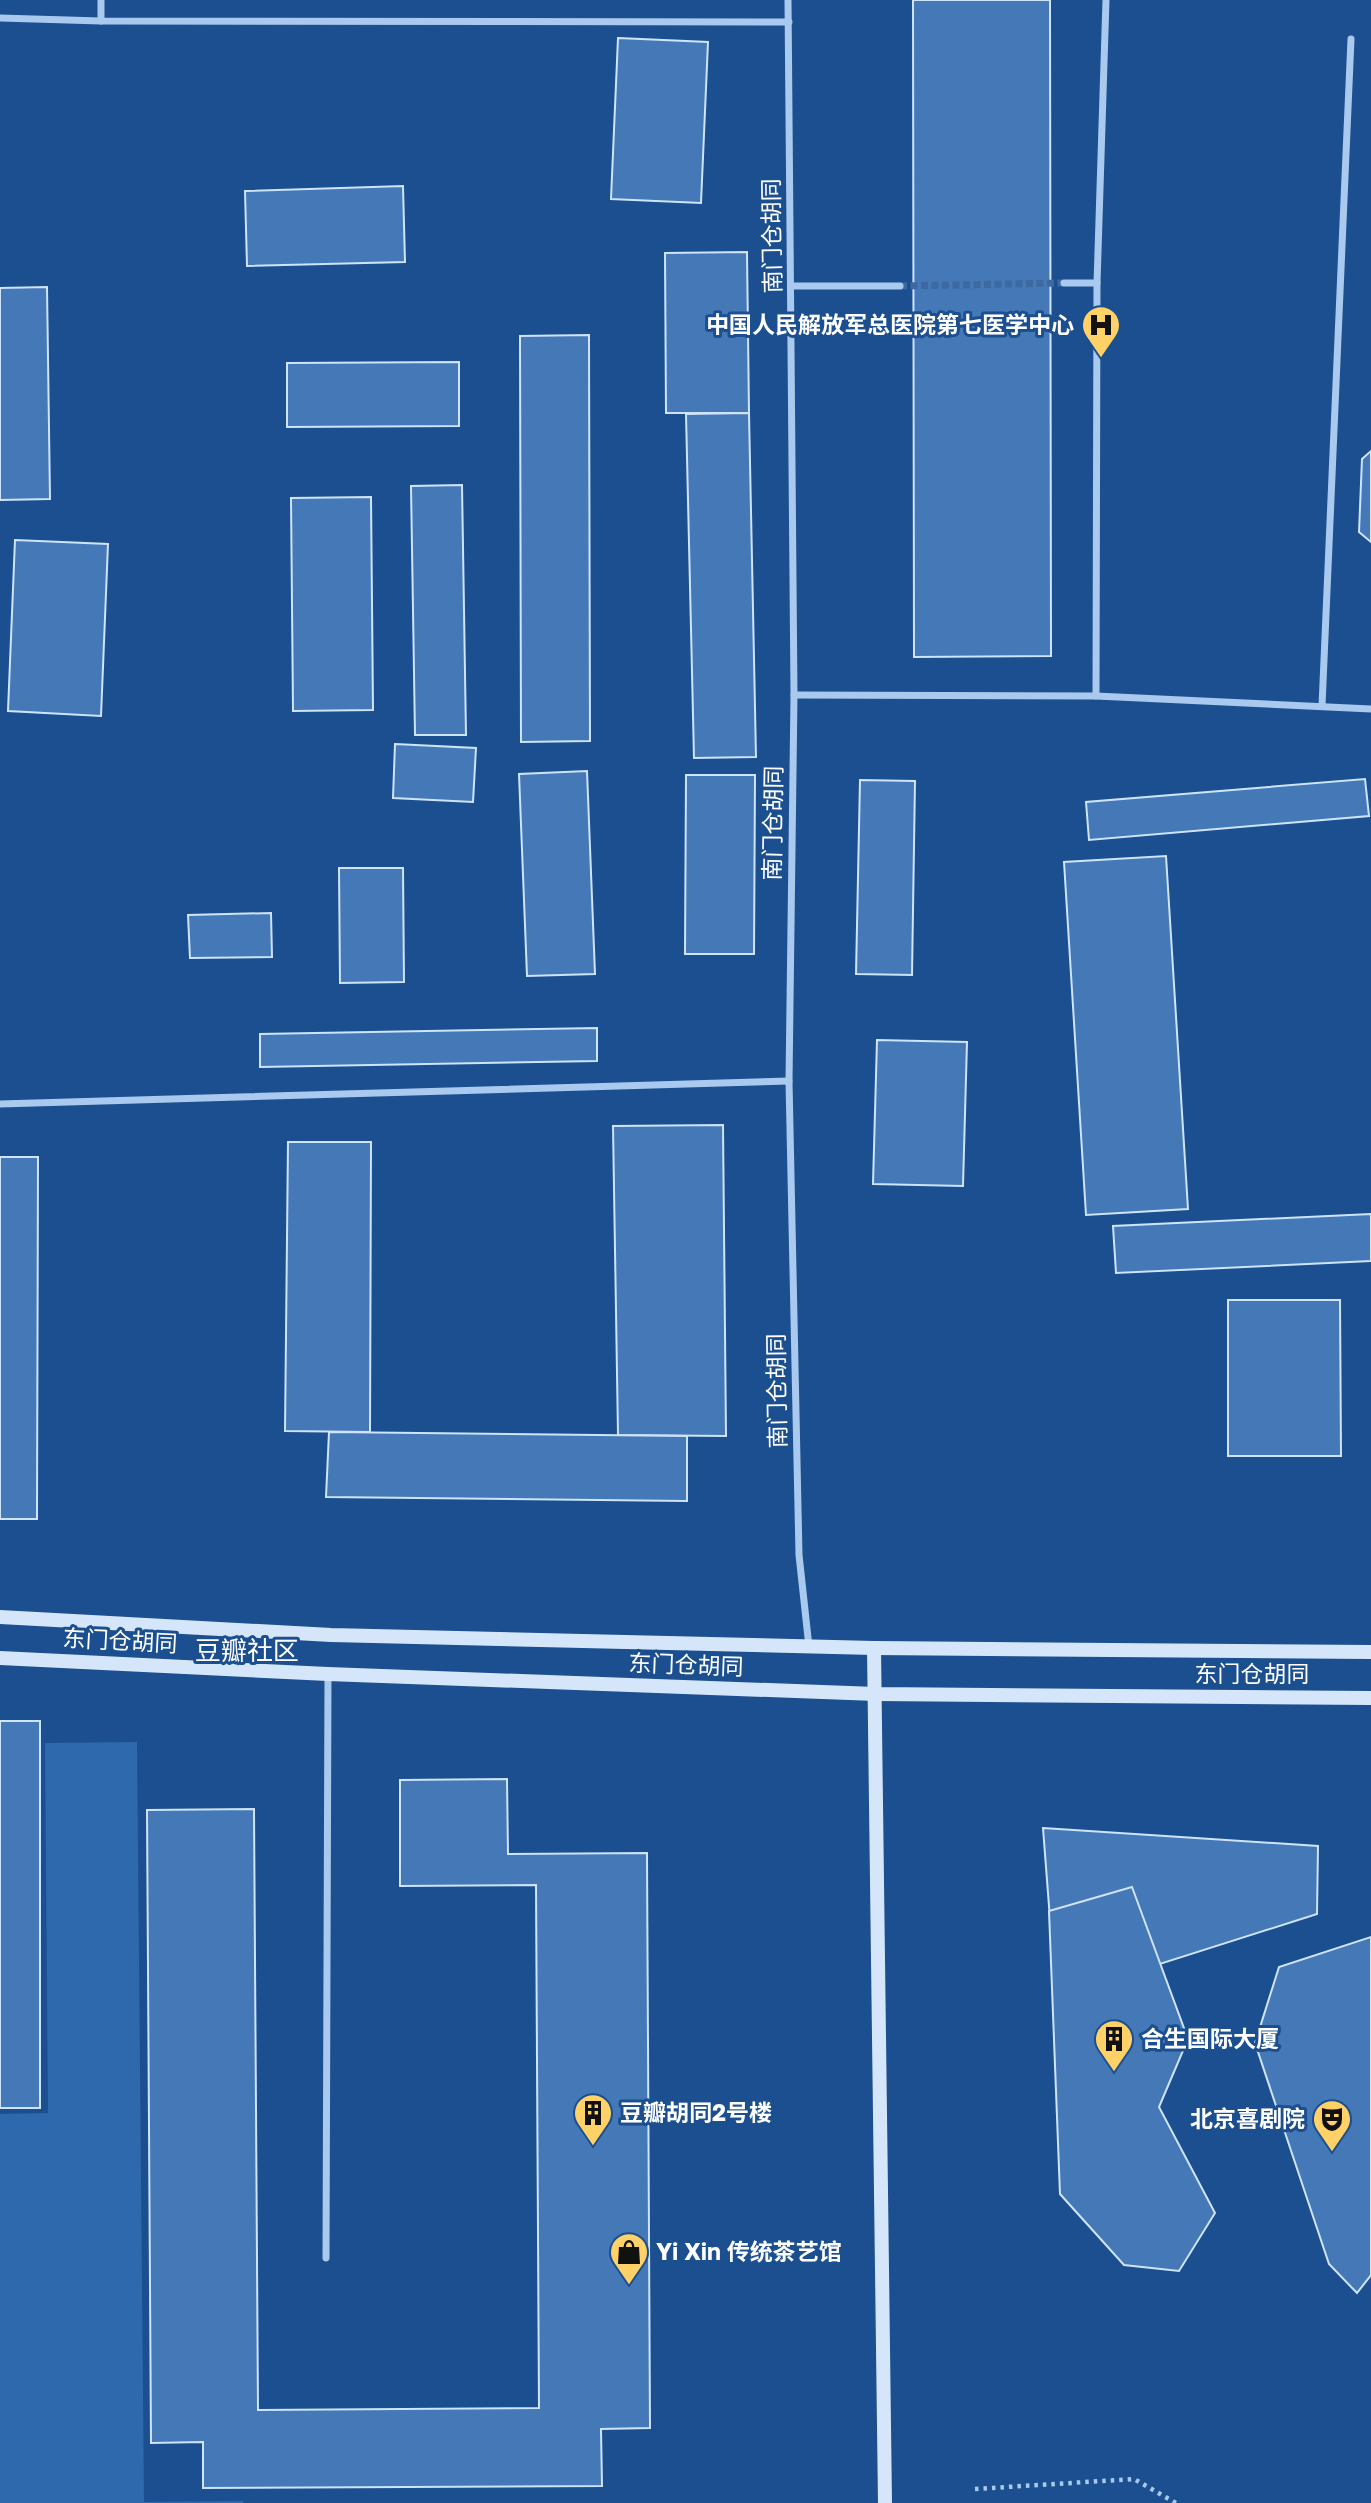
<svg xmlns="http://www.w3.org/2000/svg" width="1371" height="2503" viewBox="0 0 1371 2503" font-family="'Golos Text','Noto Sans SC',sans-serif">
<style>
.green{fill:#2e69ad}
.building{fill:#4478b7;stroke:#cfe3fa;stroke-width:2}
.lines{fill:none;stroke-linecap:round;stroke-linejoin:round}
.street-tunnel{stroke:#3d69a0;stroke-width:7;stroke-dasharray:7 3.5;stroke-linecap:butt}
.path{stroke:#a9c9ee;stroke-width:4.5;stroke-dasharray:3.5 5;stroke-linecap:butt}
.street{stroke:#a9c9ee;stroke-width:7}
.secondary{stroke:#d6e6fa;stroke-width:14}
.labels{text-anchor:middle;stroke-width:6;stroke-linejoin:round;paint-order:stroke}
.street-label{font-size:23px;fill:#fff;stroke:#1b4f8f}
.poi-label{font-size:23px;font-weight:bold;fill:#fff;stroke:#1b4f8f;text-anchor:start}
.quarter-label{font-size:26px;fill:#fff;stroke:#1b4f8f}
</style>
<rect width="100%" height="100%" fill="#1b4f8f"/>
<polygon class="green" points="137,1742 144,2502 243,2501 243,2503 0,2503 0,2114 48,2113 45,1743"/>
<g class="building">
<polygon points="913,0 1050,0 1051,656 914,657"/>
<polygon points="618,38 708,42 701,203 611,199"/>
<polygon points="403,186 405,262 247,266 245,191"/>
<polygon points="747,252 749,413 666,413 665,253"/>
<polygon points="47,287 50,499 0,500 0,288"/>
<polygon points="589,335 590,741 521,742 520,336"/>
<polygon points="459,362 459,426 287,427 287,363"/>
<polygon points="749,413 756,757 694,758 686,414"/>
<polygon points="1371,451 1371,542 1359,532 1362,459"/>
<polygon points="462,485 466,735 415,735 411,486"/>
<polygon points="371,497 373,710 293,711 291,498"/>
<polygon points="15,540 108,544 101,716 8,711"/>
<polygon points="395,744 476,748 473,802 393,798"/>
<polygon points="587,771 595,974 527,976 519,774"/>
<polygon points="686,775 755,775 754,954 685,954"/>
<polygon points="1365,779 1369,816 1089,840 1086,802"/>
<polygon points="860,780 915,781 912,975 856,974"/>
<polygon points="1166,856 1188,1209 1086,1215 1064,862"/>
<polygon points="339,868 403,868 404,982 340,983"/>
<polygon points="271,913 272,957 190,958 188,915"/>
<polygon points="597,1028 597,1061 260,1067 260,1034"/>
<polygon points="877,1040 967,1042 963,1186 873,1184"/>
<polygon points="723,1125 726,1436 618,1435 613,1126"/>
<polygon points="288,1142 371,1142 370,1432 285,1431"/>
<polygon points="0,1157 38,1157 37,1519 0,1519"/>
<polygon points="1371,1214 1371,1261 1116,1273 1113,1226"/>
<polygon points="1228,1300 1340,1300 1341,1456 1228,1456"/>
<polygon points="329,1432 687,1436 687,1501 326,1497"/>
<rect x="0" y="1721" width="40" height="387"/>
<polygon points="507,1779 508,1854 647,1853 650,2428 601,2429 602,2486 203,2488 203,2442 151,2443 147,1810 254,1809 258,2410 539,2408 536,1885 400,1886 400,1780"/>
<polygon points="1043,1828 1318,1846 1317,1914 1056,1997"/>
<polygon points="1132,1887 1188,2039 1159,2107 1215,2213 1179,2271 1124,2265 1060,2194 1049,1911"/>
<polygon points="1371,1937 1371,2275 1357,2293 1329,2264 1255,2043 1279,1967"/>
</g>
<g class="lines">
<polyline class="street-tunnel" points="900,286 1064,283"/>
<polyline class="path" points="975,2489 1134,2479 1176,2503"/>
<g class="street">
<polyline points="788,0 794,695 789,1081 799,1555 809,1647"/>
<polyline points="0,18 101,21 789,22"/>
<polyline points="101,21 101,0"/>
<polyline points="1064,283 1097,283"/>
<polyline points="792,286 900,286"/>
<polyline points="794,695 1096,696 1371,709"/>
<polyline points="1096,696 1097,283 1106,0"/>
<polyline points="1322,706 1351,39"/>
<polyline points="0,1104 789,1081"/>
<polyline points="326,2258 328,1675"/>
</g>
<g class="secondary">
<polyline points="0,1617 331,1635 874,1648 1371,1652"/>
<polyline points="874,1648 885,2503"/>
<polyline points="0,1658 328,1674 876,1694 1371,1698"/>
</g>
</g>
<defs>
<symbol id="hospital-pin" viewBox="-11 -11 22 30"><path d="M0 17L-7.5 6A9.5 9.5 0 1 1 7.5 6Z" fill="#ffd166" stroke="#1b4f8f"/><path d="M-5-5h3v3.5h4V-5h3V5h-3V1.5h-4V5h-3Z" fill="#111"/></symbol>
<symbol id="building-pin" viewBox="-11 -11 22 30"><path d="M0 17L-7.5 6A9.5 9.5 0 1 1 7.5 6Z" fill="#ffd166" stroke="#1b4f8f"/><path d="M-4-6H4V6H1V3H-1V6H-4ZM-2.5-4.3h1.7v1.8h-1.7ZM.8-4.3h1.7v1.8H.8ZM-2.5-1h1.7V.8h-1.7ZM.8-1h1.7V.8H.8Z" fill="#111"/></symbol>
<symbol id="theatre-pin" viewBox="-11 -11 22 30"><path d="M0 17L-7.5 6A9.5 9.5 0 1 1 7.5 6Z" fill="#ffd166" stroke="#1b4f8f"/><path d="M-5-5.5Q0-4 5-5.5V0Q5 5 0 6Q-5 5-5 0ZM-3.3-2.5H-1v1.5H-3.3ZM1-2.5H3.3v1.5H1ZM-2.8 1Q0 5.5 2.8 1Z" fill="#111"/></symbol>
<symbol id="shop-pin" viewBox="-11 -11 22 30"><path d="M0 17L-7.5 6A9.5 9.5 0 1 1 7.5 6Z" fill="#ffd166" stroke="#1b4f8f"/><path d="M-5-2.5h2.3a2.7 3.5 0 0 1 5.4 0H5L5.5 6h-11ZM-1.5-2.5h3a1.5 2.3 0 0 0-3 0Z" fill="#111"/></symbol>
</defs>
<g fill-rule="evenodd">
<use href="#hospital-pin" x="1079" y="303" width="44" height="60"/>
<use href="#building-pin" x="1092" y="2017" width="44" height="60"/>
<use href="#building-pin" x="571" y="2091" width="44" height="60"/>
<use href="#theatre-pin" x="1310" y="2097" width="44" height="60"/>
<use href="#shop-pin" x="607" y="2230" width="44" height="60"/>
</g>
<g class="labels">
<g class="street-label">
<text transform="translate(772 236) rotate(-91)" y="8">南门仓胡同</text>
<text transform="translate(773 823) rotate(-89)" y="8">南门仓胡同</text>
<text transform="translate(777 1391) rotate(-91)" y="8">南门仓胡同</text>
<text transform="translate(120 1641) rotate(3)" y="8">东门仓胡同</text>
<text transform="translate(686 1665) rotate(2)" y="8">东门仓胡同</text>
<text x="1252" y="1682">东门仓胡同</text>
</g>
<g class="poi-label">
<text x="1074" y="333" text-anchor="end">中国人民解放军总医院第七医学中心</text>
<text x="1141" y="2047">合生国际大厦</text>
<text x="620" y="2121">豆瓣胡同2号楼</text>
<text x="1305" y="2127" text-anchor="end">北京喜剧院</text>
<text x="656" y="2260">Yi Xin 传统茶艺馆</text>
</g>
<g class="quarter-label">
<text x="247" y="1660">豆瓣社区</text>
</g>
</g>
</svg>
